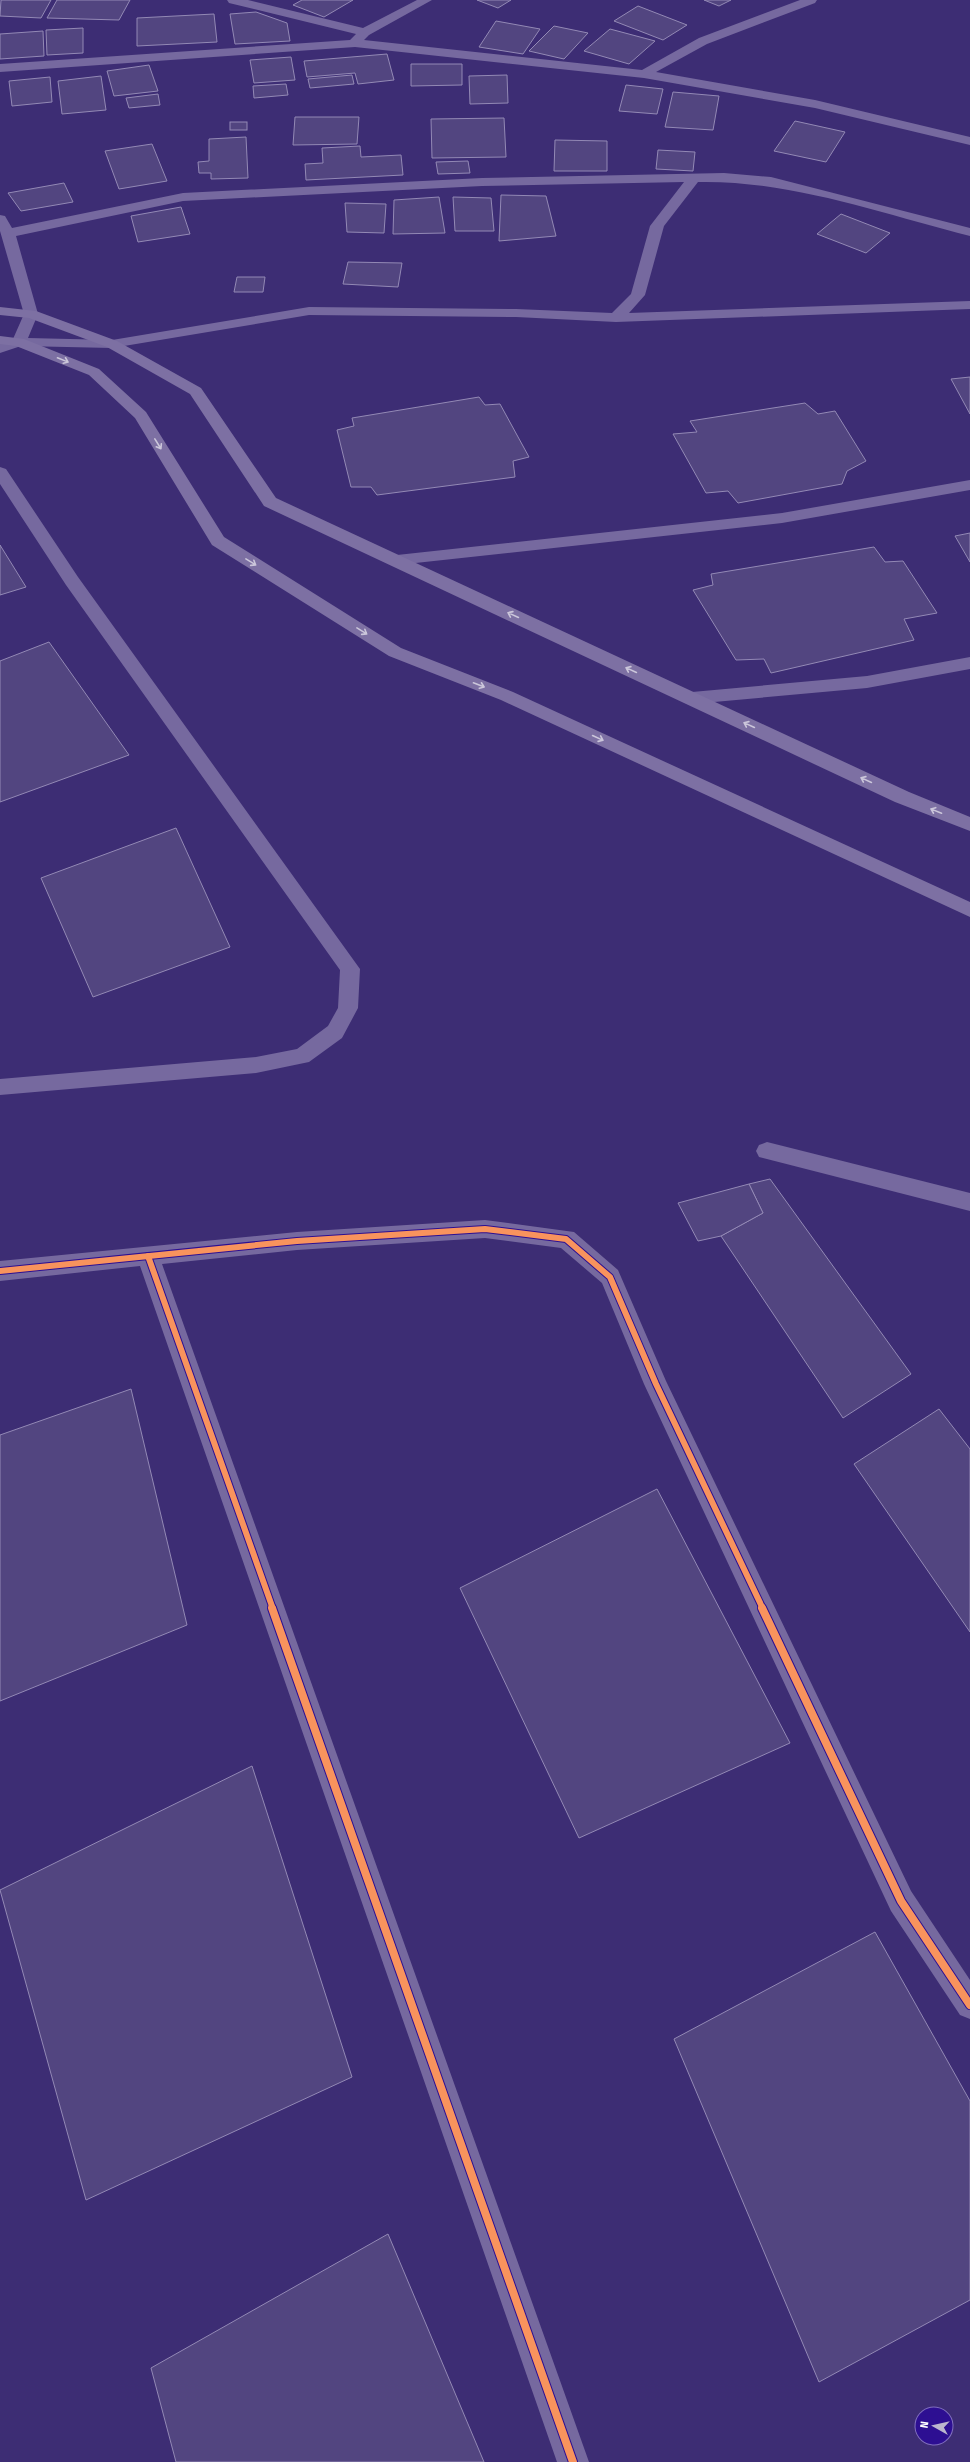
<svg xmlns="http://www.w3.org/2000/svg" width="970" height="2462" viewBox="0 0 970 2462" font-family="'Fira Sans Condensed',sans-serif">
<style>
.building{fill:#524580;stroke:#9389b5}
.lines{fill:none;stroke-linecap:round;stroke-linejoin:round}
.minor{fill:#76699f;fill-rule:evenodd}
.secondary{fill:#7d70a3;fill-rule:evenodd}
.cycleway-far1-casing{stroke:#2d0f92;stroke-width:8}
.cycleway-casing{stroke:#2d0f92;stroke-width:10}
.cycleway-far1{stroke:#f8935d;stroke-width:6}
.cycleway{stroke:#f8935d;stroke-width:8}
.oneway{stroke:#cbc6da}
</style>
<rect width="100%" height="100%" fill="#3d2d74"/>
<g class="building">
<polygon points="1,0 51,0 41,18 0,16"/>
<polygon points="57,0 130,0 119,20 47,18"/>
<polygon points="302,0 353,0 324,17 293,5"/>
<polygon points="477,0 511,0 498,8"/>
<polygon points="704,0 731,0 719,6"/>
<polygon points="638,6 687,25 663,40 614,21"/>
<polygon points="256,12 287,23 290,41 235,44 230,14"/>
<polygon points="214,14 217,42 137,46 137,18"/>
<polygon points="496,21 540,29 523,54 479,47"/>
<polygon points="554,26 588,33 564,59 529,51"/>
<polygon points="83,28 83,53 47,55 46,30"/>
<polygon points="610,29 655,41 629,64 584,51"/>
<polygon points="43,31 44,56 0,59 0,34"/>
<polygon points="387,54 394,80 358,84 355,73 307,77 304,61"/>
<polygon points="291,57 295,80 254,83 250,60"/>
<polygon points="411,64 462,64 462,85 411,86"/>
<polygon points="149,65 158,91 114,96 107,71"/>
<polygon points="352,75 354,84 310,88 308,79"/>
<polygon points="507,75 508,103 470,104 469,76"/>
<polygon points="101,76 106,110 62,114 58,81"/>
<polygon points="50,77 52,102 12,106 9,81"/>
<polygon points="286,84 288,95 254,98 253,86"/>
<polygon points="626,85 663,89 657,114 619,111"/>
<polygon points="673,92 719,96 713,130 665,127"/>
<polygon points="158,94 160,105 129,108 126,98"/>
<polygon points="295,117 359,117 357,144 293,145"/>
<polygon points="504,118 506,157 432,158 431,119"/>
<polygon points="795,121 845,132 826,162 774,151"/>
<rect x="230" y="122" width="17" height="8"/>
<polygon points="246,137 248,178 211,179 211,173 199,173 198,162 209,161 209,139"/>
<polygon points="555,140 607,141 607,171 554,171"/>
<polygon points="152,144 167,181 119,189 105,151"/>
<polygon points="360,146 361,157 401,155 403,175 306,180 305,164 323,163 322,148"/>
<polygon points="658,150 695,152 693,171 656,169"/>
<polygon points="468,161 470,173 438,174 436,162"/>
<polygon points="64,183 73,202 21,211 8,193"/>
<polygon points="501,195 546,196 556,236 499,241"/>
<polygon points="439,197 445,233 393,234 394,200"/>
<polygon points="453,197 491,198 494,231 455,231"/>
<polygon points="345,203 386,204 384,233 347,232"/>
<polygon points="181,207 190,234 138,242 131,216"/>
<polygon points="841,214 890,233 866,253 817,234"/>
<polygon points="348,262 402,263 398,287 343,284"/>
<polygon points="237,277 265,277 263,292 234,292"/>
<polygon points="970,377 970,414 951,379"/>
<polygon points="479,397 485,405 500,404 529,457 513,461 515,477 377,495 371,487 351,487 337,430 354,426 352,418"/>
<polygon points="805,403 818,414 835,411 866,461 847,471 842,484 738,503 728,491 706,493 673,434 697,432 690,421"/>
<polygon points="970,533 970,562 955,536"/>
<polygon points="0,545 26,587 0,595"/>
<polygon points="874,547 885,562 903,561 937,613 904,619 914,640 771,673 764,659 736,660 693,590 713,585 711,574"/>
<polygon points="49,642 129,755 0,802 0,661"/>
<polygon points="176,828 230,947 93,997 41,878"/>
<polygon points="770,1179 911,1374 843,1418 721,1236 763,1213 749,1184"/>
<polygon points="749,1184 763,1213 721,1236 698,1241 678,1203"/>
<polygon points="131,1389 187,1625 0,1701 0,1435"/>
<polygon points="939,1409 970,1449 970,1632 854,1464"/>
<polygon points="657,1489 790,1743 579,1838 460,1588"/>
<polygon points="252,1766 352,2077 86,2200 0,1890"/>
<polygon points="875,1932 970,2101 970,2300 819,2382 674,2039"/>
<polygon points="388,2234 484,2462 176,2462 151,2368"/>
</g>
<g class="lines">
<g class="minor">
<polygon points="227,0 248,0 363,28 417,0 432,0 369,35 364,40 642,70 699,38 800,0 817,0 815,3 707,44 656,72 815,100 970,137 970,145 815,108 644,78 355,47 0,72 0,64 350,40 356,34 229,3"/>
<path d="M 724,173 L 771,177 L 970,228 L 970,236 C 882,214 790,180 698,182 L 664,226 L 645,295 L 629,313 L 970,301 L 970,309 L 616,322 L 516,317 L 309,315 L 112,348 L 21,346 L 0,353 L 0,344 L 13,339 L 24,314 L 0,231 L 0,215 L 5,216 L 12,228 L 183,193 L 482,178 ZM 684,182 L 650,226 L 631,294 L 612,313 L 516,309 L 309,307 L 112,340 L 28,338 L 38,314 L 16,236 L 183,201 L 482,186 Z"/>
<polygon points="0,467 6,469 78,577 360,969 358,1008 342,1038 309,1062 256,1073 0,1095 0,1079 256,1057 297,1049 328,1026 338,1008 340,970 66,585 0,484"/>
<polygon points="970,480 970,490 782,523 397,565 391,564 389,560 391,556 397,555 782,513"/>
<polygon points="970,657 970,669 867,688 692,704 686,702 683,698 686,694 692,692 867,676"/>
<polygon points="767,1142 970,1193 970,1211 759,1157 756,1151 759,1145"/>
<polygon points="485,1220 574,1232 618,1270 666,1381 911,1891 970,1980 970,2019 960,2015 891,1911 644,1384 602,1283 561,1248 485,1238 297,1250 162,1264 589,2462 557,2462 140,1266 0,1281 0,1261 297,1232"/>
</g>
<g class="secondary">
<polygon points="0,307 36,311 117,341 201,388 276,498 909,792 970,817 970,831 895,802 264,506 190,394 107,347 29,318 0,315"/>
<polygon points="0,336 24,339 99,369 146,412 224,537 401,648 513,692 970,902 970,917 501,700 389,656 212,545 135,418 89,375 16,346 0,344"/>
</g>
<defs>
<g id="cycleway-far1">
<polyline points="148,1256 273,1609"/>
<polyline points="0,1271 297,1241 485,1229 566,1239 610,1277 656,1384 763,1609"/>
</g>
<g id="cycleway">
<polyline points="272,1608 573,2462"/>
<polyline points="762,1608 901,1901 970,2005"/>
</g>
</defs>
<use href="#cycleway-far1" class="cycleway-far1-casing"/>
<use href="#cycleway" class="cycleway-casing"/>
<use href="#cycleway-far1" class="cycleway-far1"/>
<use href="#cycleway" class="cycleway"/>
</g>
<defs><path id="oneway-shaft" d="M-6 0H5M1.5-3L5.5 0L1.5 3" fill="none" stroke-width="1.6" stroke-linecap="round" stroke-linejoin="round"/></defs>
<g class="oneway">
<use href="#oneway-shaft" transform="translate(63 360) rotate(22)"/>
<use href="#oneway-shaft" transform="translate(158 444) rotate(58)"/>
<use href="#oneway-shaft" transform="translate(251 562) rotate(32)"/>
<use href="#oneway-shaft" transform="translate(513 615) rotate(-155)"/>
<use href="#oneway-shaft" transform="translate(362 631) rotate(32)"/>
<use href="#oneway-shaft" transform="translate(631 670) rotate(-155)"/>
<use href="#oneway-shaft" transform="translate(479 685) rotate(21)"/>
<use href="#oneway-shaft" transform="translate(749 725) rotate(-155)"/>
<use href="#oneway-shaft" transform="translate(598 738) rotate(25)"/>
<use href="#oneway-shaft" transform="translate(866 780) rotate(-155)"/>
<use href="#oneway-shaft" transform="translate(936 811) rotate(-158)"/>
</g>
<g transform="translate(934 2426) rotate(278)"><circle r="19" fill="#2d0f92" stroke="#816fbe"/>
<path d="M0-3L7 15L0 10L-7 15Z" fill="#bbb6ce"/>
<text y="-6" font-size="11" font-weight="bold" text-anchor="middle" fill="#ffffff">N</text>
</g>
</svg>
